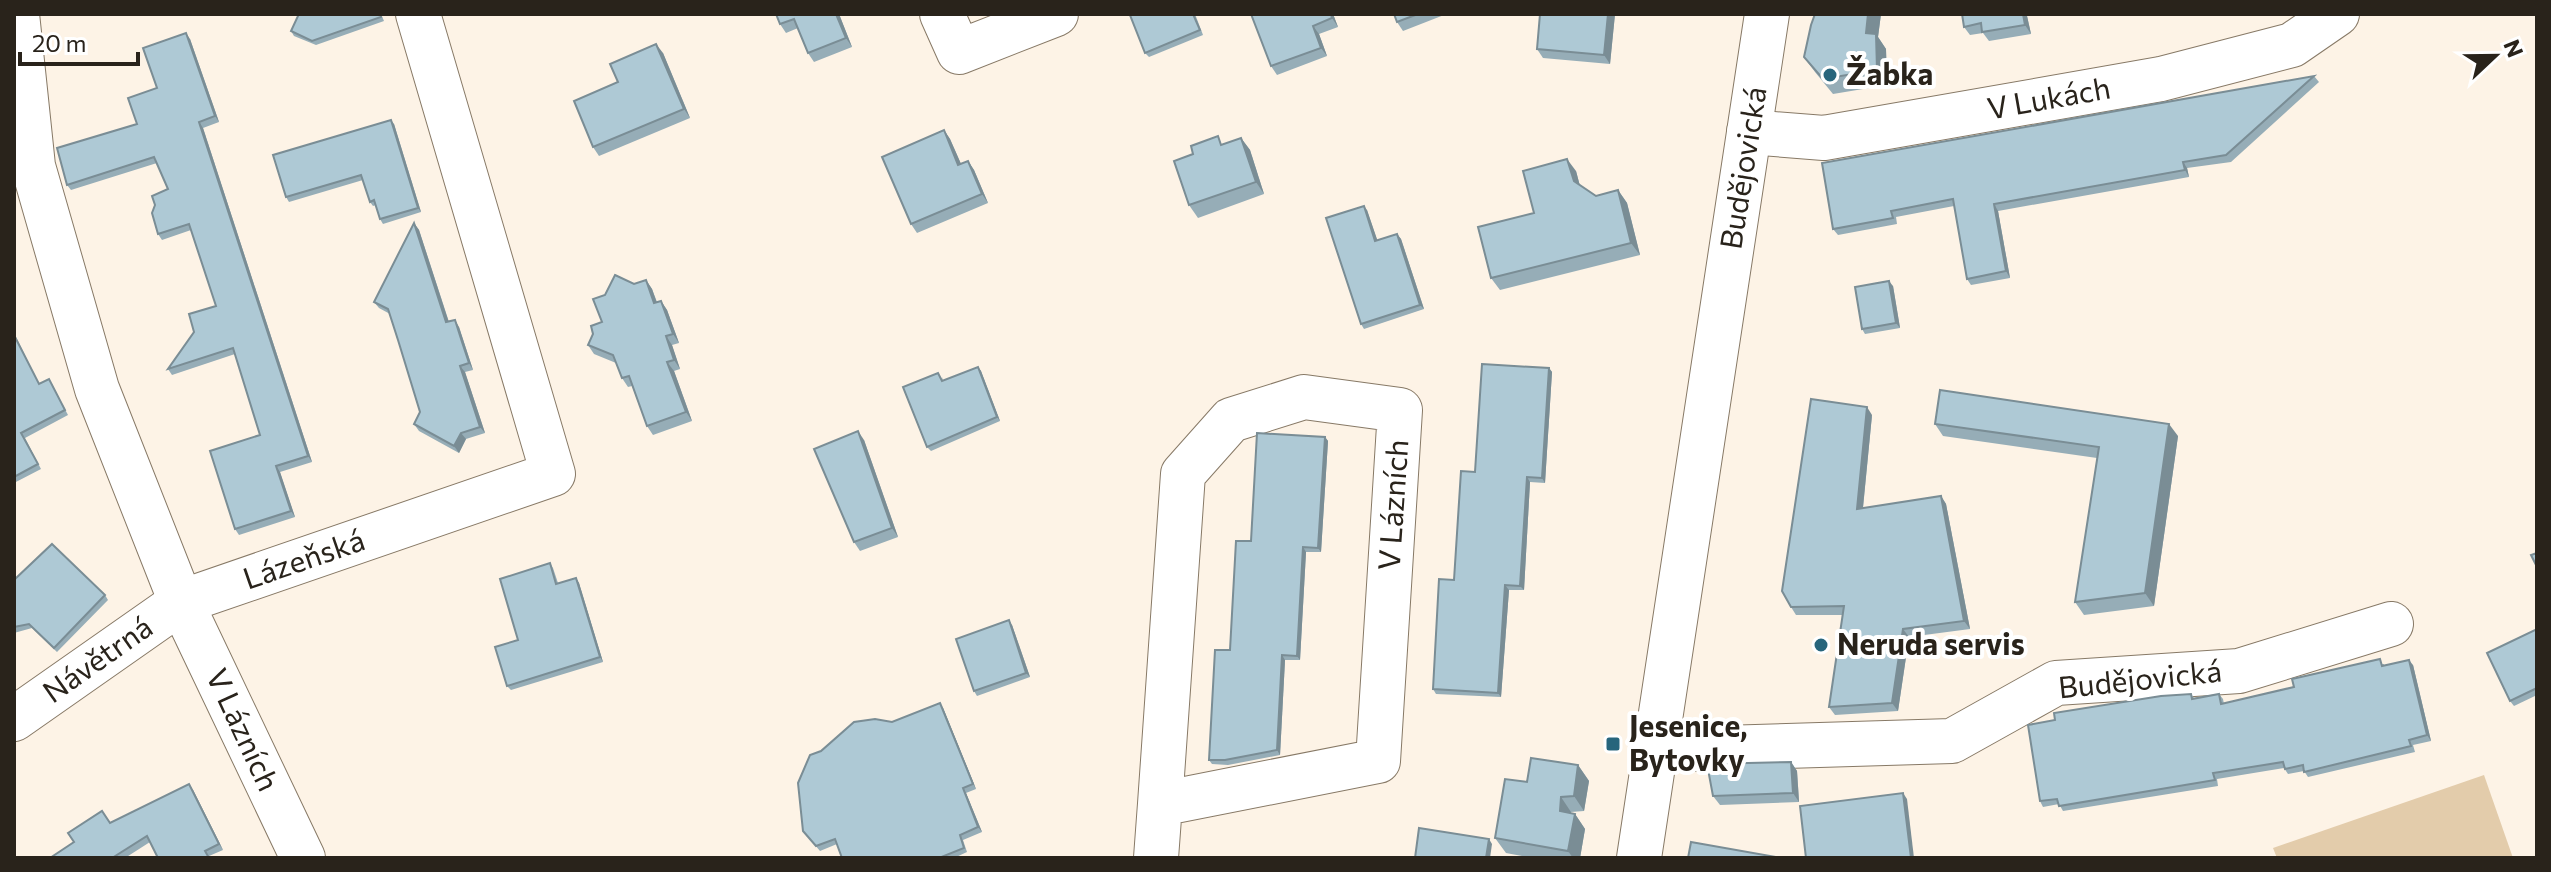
<svg xmlns="http://www.w3.org/2000/svg" width="2551" height="872" viewBox="0 0 2551 872" font-family="Commissioner,sans-serif">
<style>
.green{fill:#e3ccab}
.lines{fill:none;stroke-linecap:round;stroke-linejoin:round}
.minor-casing{stroke:#877966;stroke-width:46}
.secondary-casing{stroke:#877966;stroke-width:46}
.minor{stroke:#fff;stroke-width:44}
.secondary{stroke:#fff;stroke-width:44}
.wall{fill:#96adb7}
.shaded-wall{fill:#7a8d95}
.building{fill:#aec9d5;stroke:#7a8d95;stroke-width:2}
.poi-dot{fill:#27657c;stroke:#fff;stroke-width:3}
.labels{text-anchor:middle;stroke-width:8;stroke-linejoin:round;paint-order:stroke}
.poi-label{font-size:30px;font-weight:bold;fill:#29231b;stroke:#fff;text-anchor:start}
.street-label{font-size:30px;fill:#29231b;stroke:#fff}
</style>
<rect width="100%" height="100%" fill="#fdf3e6"/>
<polygon class="green" points="2484,775 2513,858 2277,858 2273,848"/>
<g class="lines">
<defs>
<g id="minor">
<polyline points="17,14 33,166 97,389 181,602 303,858"/>
<polyline points="942,14 959,52 1056,14"/>
<polyline points="1749,132 1824,138 2161,79 2292,45 2337,14"/>
<polyline points="14,719 181,602 553,474 418,14"/>
<polyline points="1656,750 1952,741 2056,683 2239,671 2391,624"/>
<polyline points="1156,858 1160,804 1183,474 1231,420 1304,397 1400,410 1378,761 1160,804"/>
</g>
<polyline id="secondary" points="1639,858 1767,14"/>
</defs>
<use href="#minor" class="minor-casing"/>
<use href="#secondary" class="secondary-casing"/>
<use href="#minor" class="minor"/>
<use href="#secondary" class="secondary"/>
</g>
<g class="wall">
<polygon points="381,14 384,21 316,45 294,36 291,31"/>
<polygon points="776,14 839,14 852,47 814,62 808,53 798,28 786,33 780,24"/>
<polygon points="1133,14 1195,14 1203,35 1149,57 1145,53"/>
<polygon points="1251,14 1333,14 1338,27 1319,34 1327,56 1277,75 1271,66"/>
<polygon points="1394,14 1444,14 1444,15 1403,31 1397,22"/>
<polygon points="1615,14 1610,64 1543,58 1537,49"/>
<polygon points="1815,14 1881,14 1878,37 1886,49 1887,85 1833,94 1815,72 1804,57"/>
<polygon points="1962,14 2038,14 2027,16 2031,34 1989,41 1983,33 1970,35 1964,27"/>
<polygon points="190,39 219,122 203,128 312,462 280,472 295,517 239,535 235,529 260,435 235,354 172,375 168,369 216,306 191,230 162,240 158,234 168,189 157,163 71,190 67,185 137,124 157,88"/>
<polygon points="663,53 690,118 599,156 593,147"/>
<polygon points="2314,76 2319,82 2231,162 2187,168 2189,177 1998,211 2010,278 1971,285 1967,279 1954,206 1896,217 1897,224 1838,235 1833,229"/>
<polygon points="394,124 421,212 383,224 380,219 376,205 373,206 370,202 363,180 289,202 286,197"/>
<polygon points="944,130 950,139 961,164 968,161 974,170 988,203 917,233 911,224"/>
<polygon points="1241,138 1250,150 1264,194 1198,218 1189,205"/>
<polygon points="1576,171 1580,186 1596,196 1618,190 1627,203 1640,255 1500,290 1491,278 1534,213"/>
<polygon points="1367,210 1377,240 1397,234 1401,239 1424,309 1364,329 1361,324"/>
<polygon points="414,223 419,230 449,322 459,327 473,370 465,372 485,433 466,439 459,453 419,431 414,424 420,412 390,314 379,308 374,302"/>
<polygon points="646,280 652,289 657,302 661,301 667,310 679,343 672,345 680,369 674,371 692,421 653,435 647,426 632,386 628,387 622,378 616,363 594,354 588,345 602,322 634,284"/>
<polygon points="1893,286 1900,328 1865,334 1862,329"/>
<polygon points="14,333 39,384 49,379 68,415 25,438 41,469 14,483"/>
<polygon points="978,367 981,371 1000,421 931,451 927,447 942,377 943,381"/>
<polygon points="1549,368 1552,372 1545,483 1530,482 1524,590 1509,590 1501,697 1436,694 1433,689 1454,580"/>
<polygon points="1872,415 1863,508 1941,496 1946,504 1970,629 1909,637 1898,711 1835,715 1829,707 1843,615 1796,615 1791,607"/>
<polygon points="1935,424 2178,436 2154,606 2084,615 2075,602 2097,458 1943,436"/>
<polygon points="1325,437 1328,441 1321,552 1306,552 1300,660 1285,660 1280,755 1228,765 1212,764 1209,760 1251,541"/>
<polygon points="864,440 898,537 860,551 854,542"/>
<polygon points="550,563 553,568 558,583 576,578 579,583 603,662 511,690 507,686 518,640"/>
<polygon points="14,580 105,595 108,600 57,652 32,628 14,633"/>
<polygon points="1012,625 1030,677 977,696 974,691"/>
<polygon points="2537,629 2537,695 2514,706 2510,701"/>
<polygon points="2384,664 2384,666 2413,665 2431,741 2413,745 2415,752 2308,777 2304,771 2288,774 2284,768 2217,779 2218,786 2063,811 2059,804 2043,807 2040,801 2055,720 2191,694 2194,698 2219,694 2223,699 2224,704"/>
<polygon points="943,708 976,789 966,793 982,832 963,840 967,852 954,858 842,858 837,844 820,851 803,831 892,722"/>
<polygon points="1791,762 1797,771 1799,802 1720,805 1713,796"/>
<polygon points="1578,765 1589,781 1584,811 1571,812 1571,813 1575,814 1585,829 1580,858 1533,858 1506,853 1495,838 1527,782"/>
<polygon points="193,790 223,850 209,856 150,842 125,858 50,858 110,823"/>
</g>
<g class="shaded-wall">
<polygon points="836,14 839,14 852,47 846,38"/>
<polygon points="1331,14 1333,14 1338,27 1332,18"/>
<polygon points="1608,14 1615,14 1610,64 1604,55"/>
<polygon points="1868,14 1881,14 1878,37 1886,49 1887,85 1877,70 1866,33"/>
<polygon points="2023,14 2026,14 2027,16 2031,34 2025,25"/>
<polygon points="1313,26 1319,34 1327,56 1321,48"/>
<polygon points="186,33 190,39 219,122 215,116"/>
<polygon points="656,44 663,53 690,118 684,109"/>
<polygon points="391,120 394,124 421,212 418,208"/>
<polygon points="199,122 203,128 312,462 308,456"/>
<polygon points="944,130 950,139 965,173 958,165"/>
<polygon points="1241,138 1250,150 1264,194 1256,182"/>
<polygon points="1567,159 1576,171 1582,194 1574,181"/>
<polygon points="968,161 974,170 988,203 982,194"/>
<polygon points="2183,162 2187,168 2189,177 2185,170"/>
<polygon points="1618,190 1627,203 1640,255 1631,243"/>
<polygon points="1994,204 1998,211 2010,278 2006,271"/>
<polygon points="1364,206 1367,210 1379,245 1375,241"/>
<polygon points="414,223 419,230 451,329 446,322"/>
<polygon points="1397,234 1401,239 1424,309 1420,305"/>
<polygon points="646,280 652,289 660,312 654,303"/>
<polygon points="1889,281 1893,286 1900,328 1896,323"/>
<polygon points="661,301 667,310 679,343 673,334"/>
<polygon points="455,320 459,327 473,370 469,363"/>
<polygon points="666,336 672,345 680,369 674,360"/>
<polygon points="667,362 674,371 692,421 686,412"/>
<polygon points="460,366 465,372 485,433 480,427"/>
<polygon points="978,367 981,371 1000,421 997,417"/>
<polygon points="1549,368 1552,372 1545,483 1542,478"/>
<polygon points="1867,407 1872,415 1862,517 1857,509"/>
<polygon points="2169,424 2178,436 2154,606 2145,593"/>
<polygon points="858,431 864,440 898,537 892,528"/>
<polygon points="461,433 466,439 459,453 454,446"/>
<polygon points="1325,437 1328,441 1321,552 1318,548"/>
<polygon points="276,466 280,472 295,517 291,511"/>
<polygon points="1527,477 1530,482 1524,590 1520,586"/>
<polygon points="1941,496 1946,504 1970,629 1964,621"/>
<polygon points="1303,547 1306,552 1300,660 1297,656"/>
<polygon points="576,578 579,583 603,662 600,657"/>
<polygon points="1505,585 1509,590 1501,697 1498,693"/>
<polygon points="1009,620 1012,625 1030,677 1026,673"/>
<polygon points="1903,629 1909,637 1898,711 1892,703"/>
<polygon points="1282,655 1285,660 1280,755 1277,750"/>
<polygon points="2409,660 2413,665 2431,741 2427,735"/>
<polygon points="940,703 943,708 976,789 973,784"/>
<polygon points="1791,762 1797,771 1799,802 1793,793"/>
<polygon points="1578,765 1589,781 1584,811 1574,796"/>
<polygon points="189,784 193,790 223,850 219,844"/>
<polygon points="963,788 966,793 982,832 978,827"/>
<polygon points="1903,793 1907,799 1914,858 1911,858"/>
<polygon points="1561,797 1571,812 1570,827 1560,811"/>
<polygon points="1575,814 1585,829 1580,858 1573,858 1568,851"/>
<polygon points="1489,839 1492,844 1490,858 1486,858"/>
</g>
<g class="building">
<polygon points="297,14 380,14 381,17 312,41 291,31 298,16"/>
<polygon points="776,14 836,14 846,38 808,53 794,19 780,24"/>
<polygon points="1133,14 1193,14 1200,30 1145,53 1130,15"/>
<polygon points="1251,14 1331,14 1332,18 1313,26 1321,48 1271,66"/>
<polygon points="1394,14 1418,14 1397,22"/>
<polygon points="1540,14 1608,14 1604,55 1537,49"/>
<polygon points="1815,14 1868,14 1866,33 1876,34 1877,70 1823,79 1804,57 1811,25"/>
<polygon points="1962,14 2023,14 2025,25 1982,32 1981,23 1964,27"/>
<polygon points="186,33 215,116 199,122 308,456 276,466 291,511 235,529 210,451 260,435 233,348 168,369 194,332 189,314 216,306 189,224 158,234 152,213 155,205 152,196 168,189 154,157 67,185 57,148 137,124 128,98 157,88 143,48"/>
<polygon points="656,44 684,109 593,147 574,101 618,82 610,64"/>
<polygon points="2314,76 2226,155 2183,162 2185,170 1994,204 2006,271 1967,279 1953,199 1891,211 1893,218 1833,229 1822,163"/>
<polygon points="391,120 418,208 380,219 374,200 370,202 361,175 286,197 273,155"/>
<polygon points="944,130 958,165 968,161 982,194 911,224 882,157"/>
<polygon points="1218,136 1221,145 1241,138 1256,182 1189,205 1174,161 1193,154 1191,146"/>
<polygon points="1567,159 1574,181 1596,196 1618,190 1631,243 1491,278 1478,227 1534,213 1523,171"/>
<polygon points="1364,206 1375,241 1397,234 1420,305 1361,324 1326,218"/>
<polygon points="414,223 446,322 455,320 462,342 469,363 460,366 480,427 461,433 454,446 414,424 420,412 398,340 388,309 374,302"/>
<polygon points="615,275 634,284 646,280 654,303 661,301 673,334 666,336 674,360 667,362 686,412 647,426 629,376 622,378 613,355 588,345 593,334 591,326 602,322 593,299 605,295"/>
<polygon points="1889,281 1896,323 1862,329 1855,287"/>
<polygon points="14,335 39,384 49,379 65,410 21,433 38,464 14,477"/>
<polygon points="1482,364 1549,368 1542,478 1527,477 1520,586 1505,585 1498,693 1433,689 1439,579 1454,580 1461,471 1475,472"/>
<polygon points="978,367 997,417 927,447 903,387 938,373 942,381"/>
<polygon points="1940,390 2169,424 2145,593 2075,602 2099,447 1935,424"/>
<polygon points="1811,399 1867,407 1857,509 1941,496 1964,621 1903,629 1892,703 1829,707 1844,606 1791,607 1782,591"/>
<polygon points="858,431 892,528 854,542 814,449"/>
<polygon points="1257,433 1325,437 1318,548 1303,547 1297,656 1282,655 1277,750 1225,760 1209,760 1215,650 1230,650 1236,541 1251,541"/>
<polygon points="52,544 105,595 54,648 29,624 14,627 14,580"/>
<polygon points="2537,553 2537,567 2531,555"/>
<polygon points="550,563 556,584 576,578 600,657 507,686 495,647 518,640 500,579"/>
<polygon points="1009,620 1026,673 974,691 956,639"/>
<polygon points="2537,629 2537,688 2510,701 2487,653"/>
<polygon points="2380,659 2382,666 2409,660 2427,735 2409,740 2411,746 2304,772 2303,765 2285,769 2283,762 2213,773 2215,780 2059,806 2057,799 2040,801 2028,725 2055,720 2054,713 2161,696 2191,694 2192,699 2219,694 2221,704 2294,687 2292,679"/>
<polygon points="940,703 973,784 963,788 978,827 960,835 964,848 939,858 842,858 835,839 816,846 803,831 798,783 810,755 821,751 854,722 875,719 892,722"/>
<polygon points="1531,758 1578,765 1574,796 1561,797 1560,811 1575,814 1568,851 1495,838 1505,779 1527,782"/>
<polygon points="1791,762 1793,793 1713,796 1707,764"/>
<polygon points="189,784 219,844 205,851 209,858 158,858 147,836 112,858 50,858 74,842 68,833 102,811 110,823"/>
<polygon points="1903,793 1911,858 1806,858 1800,806"/>
<polygon points="1419,828 1489,839 1486,858 1415,858"/>
<polygon points="1691,842 1782,858 1688,858"/>
</g>
<g class="poi-dot">
<circle cx="1830" cy="75" r="8"/>
<circle cx="1821" cy="645" r="8"/>
<rect x="1605" y="736" width="16" height="16" rx="4"/>
</g>
<g class="labels">
<g class="poi-label">
<text x="1846" y="85">Žabka</text>
<text x="1837" y="655">Neruda servis</text>
<text x="1629" y="737">Jesenice,<tspan x="1629" dy="34">Bytovky</tspan></text>
</g>
<g class="street-label">
<text transform="translate(2049 99) rotate(-10)" y="10">V Lukách</text>
<text transform="translate(1744 168) rotate(-81)" y="10">Budějovická</text>
<text transform="translate(1394 505) rotate(-86)" y="10">V Lázních</text>
<text transform="translate(304 560) rotate(-19)" y="10">Lázeňská</text>
<text transform="translate(98 660) rotate(-35)" y="10">Návětrná</text>
<text transform="translate(2140 680) rotate(-6)" y="10">Budějovická</text>
<text transform="translate(242 730) rotate(65)" y="10">V Lázních</text>
</g>
</g>
<rect width="2551" height="872" fill="none" stroke="#29231b" stroke-width="32"/>
<g transform="translate(2495 56) rotate(68)" stroke="#ffffff" stroke-width="6" paint-order="stroke">
<path d="M0-6L14 30L0 20L-14 30Z" fill="#29231b"/>
<text y="-12" font-size="22" font-weight="bold" text-anchor="middle" fill="#29231b">N</text>
</g>
<path d="M20 52v12h118v-12" fill="none" stroke="#29231b" stroke-width="4"/>
<text x="32" y="52" font-size="24" fill="#29231b" stroke="#ffffff" stroke-width="6" paint-order="stroke">20 m</text>
</svg>
